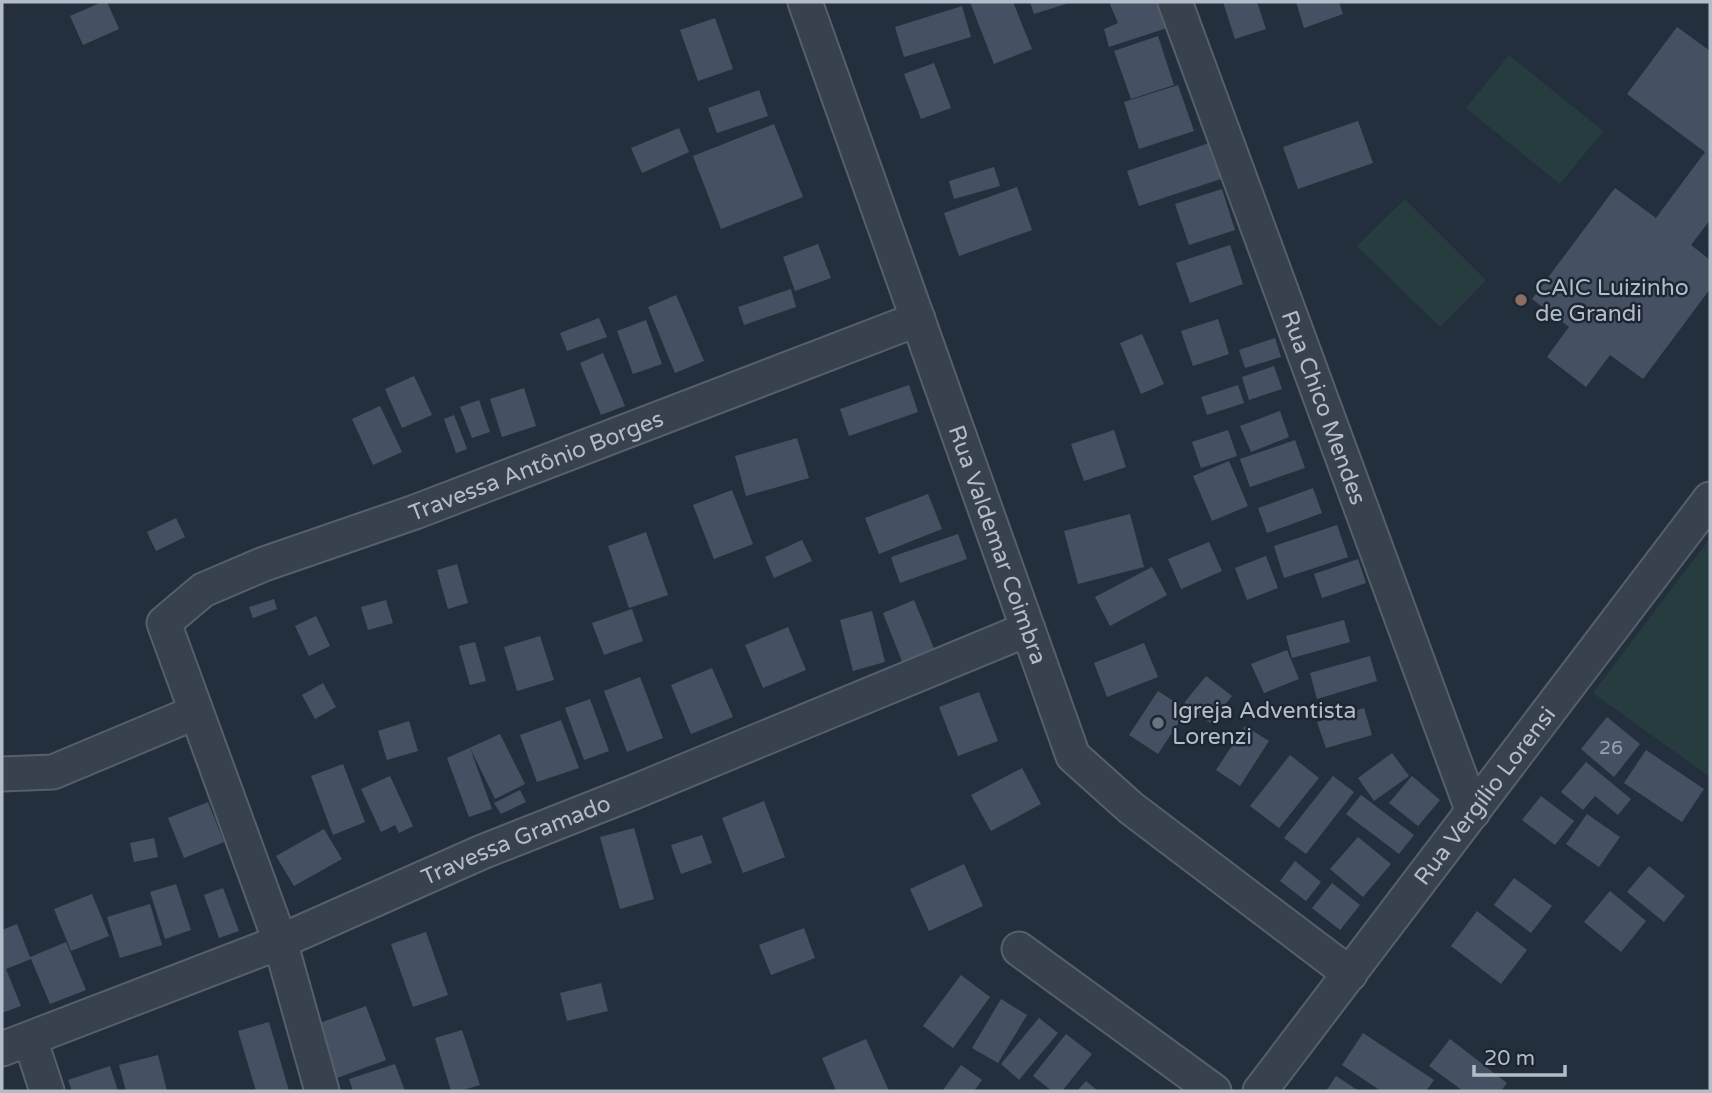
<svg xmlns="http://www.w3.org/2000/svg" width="1712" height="1093" viewBox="0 0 1712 1093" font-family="'Varela Round',sans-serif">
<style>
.green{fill:#263c3f}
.building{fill:#455162}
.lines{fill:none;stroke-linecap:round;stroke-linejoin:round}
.minor-casing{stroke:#565f6c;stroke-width:37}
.minor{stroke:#38414e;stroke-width:33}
.education-dot{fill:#8d6e63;stroke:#1d2633;stroke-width:2.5}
.worship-dot{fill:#6b7280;stroke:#1d2633;stroke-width:2.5}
.labels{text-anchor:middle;stroke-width:5;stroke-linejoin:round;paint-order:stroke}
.number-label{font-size:19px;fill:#98a1af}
.poi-label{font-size:23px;fill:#b4bcc9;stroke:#1d2633;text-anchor:start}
.street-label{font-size:23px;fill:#b4bcc9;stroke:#1d2633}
</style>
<rect width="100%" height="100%" fill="#242f3e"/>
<g class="green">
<polygon points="1509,55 1603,131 1560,184 1466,108"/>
<polygon points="1405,199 1486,280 1440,327 1357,246"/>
<polygon points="1710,538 1710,777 1593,693"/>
</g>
<g class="building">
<polygon points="102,2 107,2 119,29 83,45 70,16"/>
<polygon points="970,2 1013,2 1032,49 994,64"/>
<polygon points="1030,2 1072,2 1034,14"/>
<polygon points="1109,2 1158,2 1167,28 1109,47 1104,29 1118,23"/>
<polygon points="1223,2 1257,2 1266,29 1235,39"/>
<polygon points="1296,2 1339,2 1343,14 1304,28"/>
<polygon points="962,6 971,37 904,57 895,27"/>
<polygon points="715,18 733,69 698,81 680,30"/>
<polygon points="1677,27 1710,51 1710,220 1691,245 1710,260 1710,289 1643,379 1610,355 1586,387 1547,357 1569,327 1532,299 1615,188 1656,218 1705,152 1627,94"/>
<polygon points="1158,36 1174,85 1131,99 1114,51"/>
<polygon points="934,63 951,108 921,119 904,74"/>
<polygon points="1178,85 1194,131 1139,149 1124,102"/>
<polygon points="759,90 768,116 717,133 708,108"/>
<polygon points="1358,121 1373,163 1298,189 1283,147"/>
<polygon points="774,124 803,197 721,229 693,156"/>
<polygon points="679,128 689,152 642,173 631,148"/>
<polygon points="1221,139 1233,175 1139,206 1127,171"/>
<polygon points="994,167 1000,186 954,199 949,181"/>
<polygon points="1017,187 1032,230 959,256 944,213"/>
<polygon points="1222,189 1235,230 1189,245 1175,204"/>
<polygon points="818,244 831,278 795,291 783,257"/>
<polygon points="1230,245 1243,284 1190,303 1176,263"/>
<polygon points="791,289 796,307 744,325 738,307"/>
<polygon points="676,295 704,361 675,373 648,307"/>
<polygon points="599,318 607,337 567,351 560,333"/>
<polygon points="1218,319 1229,354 1193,366 1181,331"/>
<polygon points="646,320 662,364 633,374 617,331"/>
<polygon points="1142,334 1164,384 1141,394 1120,343"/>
<polygon points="1275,338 1281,357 1245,368 1239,350"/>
<polygon points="603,353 625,406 601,415 580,363"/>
<polygon points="1274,366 1282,389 1249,400 1242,377"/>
<polygon points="414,376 432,415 402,428 385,389"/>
<polygon points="909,385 918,412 849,436 840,409"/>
<polygon points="1238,385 1244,403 1207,415 1201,397"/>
<polygon points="524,388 536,426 502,437 490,399"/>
<polygon points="479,400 490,432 472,438 460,407"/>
<polygon points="380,406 402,452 373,465 352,419"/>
<polygon points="1280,411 1289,437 1251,452 1240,426"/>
<polygon points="454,415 467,449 456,453 444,419"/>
<polygon points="1114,430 1126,467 1084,481 1071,444"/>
<polygon points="1228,430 1237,456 1201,468 1192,442"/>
<polygon points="797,438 809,478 746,496 735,456"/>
<polygon points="1295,440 1305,468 1250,487 1240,459"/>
<polygon points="1229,461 1248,506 1212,521 1193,476"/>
<polygon points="1313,488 1322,513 1267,533 1258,508"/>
<polygon points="732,490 753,544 714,559 693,505"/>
<polygon points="928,494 942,529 879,554 865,518"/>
<polygon points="1130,514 1144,567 1078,584 1064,531"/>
<polygon points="176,518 185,537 156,551 147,532"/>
<polygon points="1337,525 1348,557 1284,578 1274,546"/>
<polygon points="646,532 668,595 629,608 608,546"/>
<polygon points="958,534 967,559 900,583 891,557"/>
<polygon points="802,540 812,561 774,578 765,557"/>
<polygon points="1209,542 1222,571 1181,589 1168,559"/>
<polygon points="1266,556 1278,588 1247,600 1235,568"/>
<polygon points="1358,559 1366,583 1322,598 1314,574"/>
<polygon points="457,564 468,603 448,609 437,570"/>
<polygon points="1152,567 1167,595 1110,626 1095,597"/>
<polygon points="274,599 277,609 253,618 249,607"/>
<polygon points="386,600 393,623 368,630 361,607"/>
<polygon points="914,600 935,651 903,664 883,613"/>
<polygon points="632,609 643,641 604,655 592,623"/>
<polygon points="872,611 885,662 853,671 840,620"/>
<polygon points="316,616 330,646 309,656 295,626"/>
<polygon points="1344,620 1350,642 1292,658 1286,636"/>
<polygon points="788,627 806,670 763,688 745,645"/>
<polygon points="540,636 554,680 517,691 504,647"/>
<polygon points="475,642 486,681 470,685 459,646"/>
<polygon points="1144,643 1158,677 1107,697 1094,663"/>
<polygon points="1287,650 1299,679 1264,693 1251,664"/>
<polygon points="1370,656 1377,681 1317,699 1310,673"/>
<polygon points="712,668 733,717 691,734 671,685"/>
<polygon points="1206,676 1232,696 1210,723 1184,703"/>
<polygon points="640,677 663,738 627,752 604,691"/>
<polygon points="323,683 336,707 315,719 302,695"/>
<polygon points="1158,691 1187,710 1158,754 1129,735"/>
<polygon points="979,692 998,741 958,756 939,707"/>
<polygon points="590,699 609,751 584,760 565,708"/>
<polygon points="1364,708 1372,735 1326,748 1317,722"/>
<polygon points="1607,717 1640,744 1614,777 1581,749"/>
<polygon points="561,720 579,768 537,782 520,735"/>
<polygon points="409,721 418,751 387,760 378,731"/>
<polygon points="1245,726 1269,741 1240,786 1216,770"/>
<polygon points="500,734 525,784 495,799 470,748 492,809 469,817 447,758"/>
<polygon points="1646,750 1704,789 1682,822 1624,783"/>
<polygon points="1392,753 1409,776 1374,801 1358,778"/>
<polygon points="1290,755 1319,778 1279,828 1250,806"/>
<polygon points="1586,762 1631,799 1618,815 1595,796 1583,810 1561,792"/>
<polygon points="343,764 365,822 333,835 311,776"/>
<polygon points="1022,768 1041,804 991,831 971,795"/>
<polygon points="390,776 413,826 399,833 395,825 381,832 361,789"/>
<polygon points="1333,776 1354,792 1306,854 1284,838"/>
<polygon points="1412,776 1440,800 1418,826 1389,803"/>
<polygon points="520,790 526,802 501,814 494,803"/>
<polygon points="1361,795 1414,835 1399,854 1346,814"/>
<polygon points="1541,796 1574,821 1555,845 1522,820"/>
<polygon points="764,801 785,857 743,873 722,818"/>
<polygon points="208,802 224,842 184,858 168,818"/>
<polygon points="1587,814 1620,837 1599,867 1566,844"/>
<polygon points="634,828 654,899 620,909 600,837"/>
<polygon points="324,829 342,859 294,886 276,856"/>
<polygon points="702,835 712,863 681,874 671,845"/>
<polygon points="1358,837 1391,864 1363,897 1330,869"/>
<polygon points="154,838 158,857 134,862 130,843"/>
<polygon points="1295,861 1321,882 1306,901 1280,881"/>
<polygon points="964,864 983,906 929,931 910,889"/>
<polygon points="1649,866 1685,896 1664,922 1627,892"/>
<polygon points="1514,878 1552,906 1531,933 1494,905"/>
<polygon points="1332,883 1360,905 1340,930 1312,908"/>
<polygon points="176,884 191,930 165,939 150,892"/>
<polygon points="223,888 239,931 219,938 204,895"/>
<polygon points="1610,891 1646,921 1621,952 1584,922"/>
<polygon points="92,894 109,936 71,951 54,909"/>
<polygon points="150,904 162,945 120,958 107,917"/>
<polygon points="1477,911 1527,950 1501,984 1451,946"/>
<polygon points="17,924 30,957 66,942 86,990 50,1004 31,959 6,969 21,1006 2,1013 2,930"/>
<polygon points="804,928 815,958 771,975 759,945"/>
<polygon points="426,932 448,995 413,1007 391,944"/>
<polygon points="961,975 990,997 953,1048 923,1026"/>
<polygon points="601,983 608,1011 567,1021 560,993"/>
<polygon points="1001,999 1027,1015 998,1063 972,1048"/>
<polygon points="366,1006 386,1060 337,1078 317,1024"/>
<polygon points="1039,1018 1058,1033 1019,1080 1001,1064"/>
<polygon points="269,1022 289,1091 256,1091 238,1031"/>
<polygon points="462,1030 480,1085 460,1091 451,1091 435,1038"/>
<polygon points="1363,1033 1434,1080 1426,1091 1381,1091 1342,1065"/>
<polygon points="1066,1034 1092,1054 1062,1091 1052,1091 1033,1076"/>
<polygon points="866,1039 889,1091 836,1091 822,1058"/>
<polygon points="1450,1039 1507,1083 1501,1091 1463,1091 1429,1066"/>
<polygon points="158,1055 167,1091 126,1091 119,1065"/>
<polygon points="395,1064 405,1091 353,1091 349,1079"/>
<polygon points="961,1065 982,1080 974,1091 944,1091 943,1090"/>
<polygon points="110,1066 118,1091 72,1091 68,1080"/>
<polygon points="1336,1076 1359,1091 1326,1091"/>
<polygon points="1086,1081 1098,1091 1077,1091"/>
</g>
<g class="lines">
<defs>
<g id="minor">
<path id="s1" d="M 805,2 L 1073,756 L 1131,808 L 1350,974"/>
<path id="s2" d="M 1175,2 L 1473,812"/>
<polyline points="2,774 53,772 196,712"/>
<polyline points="1019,949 1214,1091"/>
<polyline points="30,1039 47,1091"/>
<path id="s3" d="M 2,1049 L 270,946 L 482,852 L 634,792 L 1028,629"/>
<path id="s4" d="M 322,1091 L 280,941 L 164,623 L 203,590 L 264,564 L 415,512 L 918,319"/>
<path id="s5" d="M 1260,1091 L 1710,499"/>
</g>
</defs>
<use href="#minor" class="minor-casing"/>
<use href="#minor" class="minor"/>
</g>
<circle class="education-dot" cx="1521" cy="300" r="7"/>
<circle class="worship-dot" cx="1158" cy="723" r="7"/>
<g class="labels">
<g class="number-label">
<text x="1611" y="754">26</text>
</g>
<g class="poi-label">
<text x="1535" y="295">CAIC Luizinho<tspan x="1535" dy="26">de Grandi</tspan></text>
<text x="1172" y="718">Igreja Adventista<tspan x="1172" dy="26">Lorenzi</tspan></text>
</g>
<g class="street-label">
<text dy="8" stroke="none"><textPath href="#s2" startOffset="432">Rua Chico Mendes</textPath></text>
<text dy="8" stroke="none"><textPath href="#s4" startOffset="901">Travessa Antônio Borges</textPath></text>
<text dy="8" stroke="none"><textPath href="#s1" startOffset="576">Rua Valdemar Coimbra</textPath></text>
<text dy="8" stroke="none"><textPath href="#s5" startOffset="371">Rua Vergílio Lorensi</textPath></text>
<text dy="8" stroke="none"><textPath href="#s3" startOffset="555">Travessa Gramado</textPath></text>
</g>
</g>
<rect width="1712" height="1093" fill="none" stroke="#b4bcc9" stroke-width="7"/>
<path d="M1474 1065v10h91v-10" fill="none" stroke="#b4bcc9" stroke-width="3.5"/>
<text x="1484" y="1065" font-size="21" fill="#b4bcc9" stroke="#1d2633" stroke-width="5" paint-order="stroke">20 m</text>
</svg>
